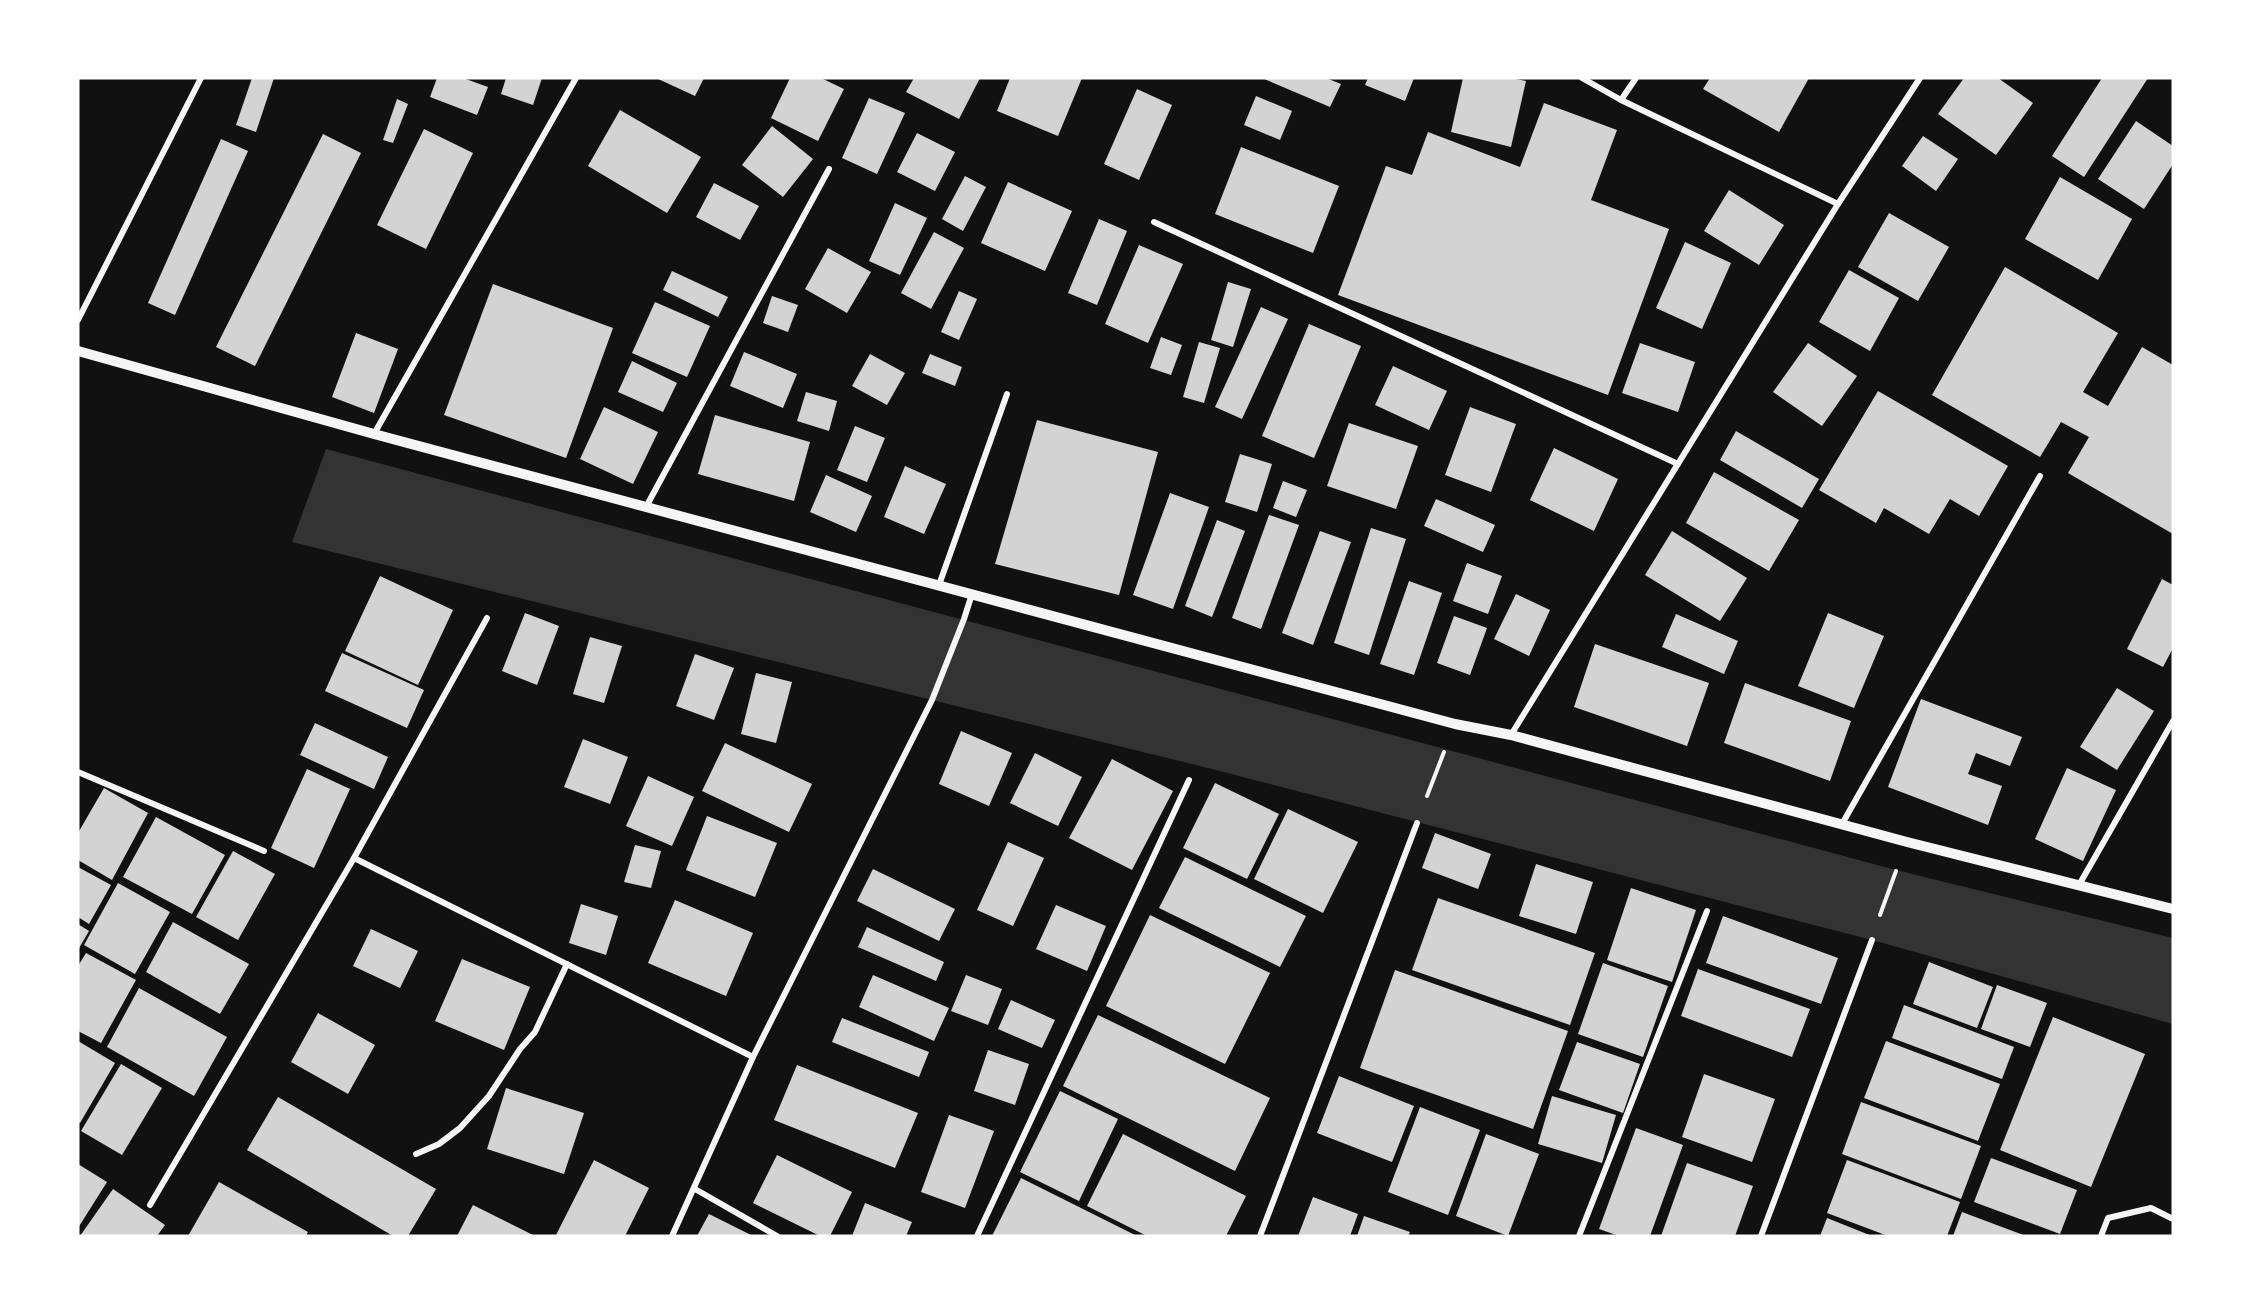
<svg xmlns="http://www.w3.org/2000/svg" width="2251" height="1314" viewBox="0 0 2251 1314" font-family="'DejaVu Sans',sans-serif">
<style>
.water{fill:#333}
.building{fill:#d3d3d3}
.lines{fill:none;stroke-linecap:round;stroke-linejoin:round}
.path{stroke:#f5f5f5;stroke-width:4}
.minor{stroke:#f5f5f5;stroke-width:6}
.tertiary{stroke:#f5f5f5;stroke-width:10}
</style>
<rect width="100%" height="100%" fill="#111"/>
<polygon class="water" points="326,449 1896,870 2173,938 2173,1024 1872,940 1212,769 292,542"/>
<g class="building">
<polygon points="252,78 274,78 256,132 236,125"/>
<polygon points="437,78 463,78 488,87 477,115 430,97"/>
<polygon points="506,78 542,78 533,105 501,94"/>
<polygon points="656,78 704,78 695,96"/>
<polygon points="790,78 821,78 844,89 818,141 771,118"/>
<polygon points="914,78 980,78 959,119 906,92"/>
<polygon points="1010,78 1082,78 1058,136 997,111"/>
<polygon points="1262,78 1326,78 1341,84 1330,107"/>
<polygon points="1368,78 1414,78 1405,101 1365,85"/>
<polygon points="1463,78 1511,78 1526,81 1511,147 1451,132"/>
<polygon points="1710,78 1809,78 1779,132 1703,89"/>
<polygon points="1964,78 1998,78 2033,103 1996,155 1938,114"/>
<polygon points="2102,78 2148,78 2084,177 2052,156"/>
<polygon points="1137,89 1172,105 1139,180 1104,164"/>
<polygon points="1256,96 1292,111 1280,140 1244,125"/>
<polygon points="869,98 905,113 877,174 842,158"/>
<polygon points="397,99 408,104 393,143 383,140"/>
<polygon points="1544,103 1617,130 1591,200 1669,229 1608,395 1338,295 1386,166 1412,175 1428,132 1520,167"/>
<polygon points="620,110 701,157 667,213 588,166"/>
<polygon points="2136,121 2173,146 2173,164 2144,209 2098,179"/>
<polygon points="772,126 813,159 783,197 742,165"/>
<polygon points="424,129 473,153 426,249 377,225"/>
<polygon points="917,133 955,152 935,191 897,172"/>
<polygon points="323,134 361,153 255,366 216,347"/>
<polygon points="1923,136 1958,159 1936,191 1902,166"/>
<polygon points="221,139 248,151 175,315 148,303"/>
<polygon points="1241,147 1339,186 1313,253 1215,214"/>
<polygon points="965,176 986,187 963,231 942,219"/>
<polygon points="2060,177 2132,219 2098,280 2025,239"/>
<polygon points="1008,182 1072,211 1045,271 981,243"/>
<polygon points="714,183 759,206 740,240 696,217"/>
<polygon points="1729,190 1784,225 1759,265 1704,231"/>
<polygon points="895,203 927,218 900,275 869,261"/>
<polygon points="1889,213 1949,247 1918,301 1858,267"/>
<polygon points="1099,219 1127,231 1097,305 1068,293"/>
<polygon points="934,232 964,248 931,309 901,293"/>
<polygon points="1685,242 1731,263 1702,329 1656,308"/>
<polygon points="1139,245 1183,264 1148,343 1105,324"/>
<polygon points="828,248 871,272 847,313 805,289"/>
<polygon points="2005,267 2118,333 2083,392 2108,406 2142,347 2173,365 2173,534 2068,473 2089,437 2061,422 2040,457 1932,395"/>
<polygon points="1849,270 1899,298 1870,351 1819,322"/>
<polygon points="672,271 728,297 718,317 663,290"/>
<polygon points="1228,282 1251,289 1233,347 1211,340"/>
<polygon points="493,284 613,328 566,458 444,415"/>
<polygon points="959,291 977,299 959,340 941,332"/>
<polygon points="772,296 798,305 788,332 763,323"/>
<polygon points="655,302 710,326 687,377 632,353"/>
<polygon points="1261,307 1288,319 1242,419 1215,407"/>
<polygon points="1309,324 1361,346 1314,458 1262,436"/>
<polygon points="356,333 398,349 374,413 332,397"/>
<polygon points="1161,337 1182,345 1171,375 1150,368"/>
<polygon points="1199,342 1220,348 1204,403 1183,397"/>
<polygon points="1640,343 1695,362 1678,412 1622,393"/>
<polygon points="1808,343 1857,376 1822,426 1773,392"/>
<polygon points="744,352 797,374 783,408 730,386"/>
<polygon points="870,354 905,373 887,405 852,386"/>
<polygon points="930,354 962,367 955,386 922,373"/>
<polygon points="632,361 677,383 663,412 618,392"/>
<polygon points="1393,366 1447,391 1429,430 1375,405"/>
<polygon points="1878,391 2008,466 1979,516 1950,499 1929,534 1884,508 1876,523 1819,490"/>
<polygon points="806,392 837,401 829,431 797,421"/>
<polygon points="604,407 658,432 633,484 580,459"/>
<polygon points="1470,407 1516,424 1491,492 1445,475"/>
<polygon points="715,415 810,442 794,501 698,474"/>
<polygon points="1037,420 1158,452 1119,595 995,564"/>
<polygon points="1349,423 1418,446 1396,509 1327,486"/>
<polygon points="855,426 885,438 867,482 837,470"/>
<polygon points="1736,431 1819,479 1802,508 1720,460"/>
<polygon points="1554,448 1618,479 1594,531 1530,500"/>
<polygon points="1240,454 1272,464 1257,512 1225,502"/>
<polygon points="905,466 946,484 924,534 884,517"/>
<polygon points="1714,472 1799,520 1769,571 1686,523"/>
<polygon points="826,475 872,496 856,532 810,512"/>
<polygon points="1283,481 1307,490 1296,517 1273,508"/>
<polygon points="1170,493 1209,507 1173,609 1133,595"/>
<polygon points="1436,499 1495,525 1483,552 1424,526"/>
<polygon points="1269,515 1299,525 1261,629 1232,618"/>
<polygon points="1217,520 1245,531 1212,617 1185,606"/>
<polygon points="1371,528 1406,539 1369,655 1334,643"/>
<polygon points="1320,531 1351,542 1313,645 1282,633"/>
<polygon points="1672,531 1747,578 1720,621 1645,575"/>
<polygon points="1467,563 1502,576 1488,614 1453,601"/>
<polygon points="380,576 453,610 418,685 345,651"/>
<polygon points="2162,579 2173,585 2173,648 2163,667 2127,649"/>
<polygon points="1409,581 1442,593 1414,675 1380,664"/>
<polygon points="1516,594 1550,610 1529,656 1494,639"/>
<polygon points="525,613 559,626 537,685 502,671"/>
<polygon points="1828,613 1884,636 1854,708 1798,686"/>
<polygon points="1676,614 1738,641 1724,674 1662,647"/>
<polygon points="1454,616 1487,628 1470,675 1437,663"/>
<polygon points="590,637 622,646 604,703 573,694"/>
<polygon points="1595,644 1709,683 1687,746 1574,707"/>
<polygon points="342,653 424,690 407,728 325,691"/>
<polygon points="695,654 734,668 714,720 676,706"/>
<polygon points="756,673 792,682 776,743 741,734"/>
<polygon points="1745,683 1851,721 1830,781 1724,743"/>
<polygon points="2117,688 2154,711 2117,770 2080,747"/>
<polygon points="1921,699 2022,737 2010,766 1976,753 1968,774 2002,786 1988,825 1888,787"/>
<polygon points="315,723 388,757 374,789 300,755"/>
<polygon points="961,731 1012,753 989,806 939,784"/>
<polygon points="583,739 628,757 610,804 564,787"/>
<polygon points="725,743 812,784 789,832 702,791"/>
<polygon points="1035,753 1082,777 1058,826 1010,803"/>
<polygon points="1112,759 1173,791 1132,870 1069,838"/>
<polygon points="2067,768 2116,790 2083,861 2035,839"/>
<polygon points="307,769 350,789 314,868 271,848"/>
<polygon points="648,776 694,797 672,846 626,826"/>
<polygon points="1215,783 1279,814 1247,879 1183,848"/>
<polygon points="104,788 148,813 112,880 78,860 78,833"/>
<polygon points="1288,809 1358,842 1323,913 1254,879"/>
<polygon points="707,816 777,843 755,897 686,870"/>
<polygon points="156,817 225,855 192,914 123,877"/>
<polygon points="1435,833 1491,854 1478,889 1422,868"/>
<polygon points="1008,842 1044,858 1013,926 977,910"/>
<polygon points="635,845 661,851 651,888 624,882"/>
<polygon points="233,851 275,874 238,940 196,917"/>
<polygon points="1185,857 1306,916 1280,967 1159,908"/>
<polygon points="1536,864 1593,882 1576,934 1519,916"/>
<polygon points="78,867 111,885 89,924 78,917"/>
<polygon points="873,869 955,909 939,941 857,901"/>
<polygon points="118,883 170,912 135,974 84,945"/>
<polygon points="1631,888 1696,910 1672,982 1607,960"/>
<polygon points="1438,898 1595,953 1570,1025 1412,970"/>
<polygon points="675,900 753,933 726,996 648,963"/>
<polygon points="581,904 618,916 606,955 569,943"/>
<polygon points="1056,905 1106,926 1087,971 1036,949"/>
<polygon points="1150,915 1270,973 1225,1064 1106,1006"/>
<polygon points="1723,916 1838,958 1821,1004 1706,963"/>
<polygon points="173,922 249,964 220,1014 146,972"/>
<polygon points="78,924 89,931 78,950"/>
<polygon points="867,927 944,962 936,981 858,947"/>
<polygon points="371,929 418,951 400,988 353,966"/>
<polygon points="86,953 136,980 101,1043 78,1031 78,966"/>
<polygon points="462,959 530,987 504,1050 435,1021"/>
<polygon points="1929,962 1993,987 1977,1028 1913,1004"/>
<polygon points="1603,963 1668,986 1643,1057 1578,1034"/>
<polygon points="1698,969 1810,1009 1792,1057 1681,1016"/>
<polygon points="1395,970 1568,1031 1533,1129 1360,1068"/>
<polygon points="873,975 949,1008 934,1041 859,1007"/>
<polygon points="966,975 1002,989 988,1025 951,1011"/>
<polygon points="1997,985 2047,1003 2030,1047 1981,1029"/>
<polygon points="139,988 227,1037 194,1096 107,1047"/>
<polygon points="1011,1000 1055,1020 1042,1048 998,1029"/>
<polygon points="1904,1005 2014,1047 2002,1079 1892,1038"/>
<polygon points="318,1013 375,1045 348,1094 291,1062"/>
<polygon points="1098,1015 1270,1098 1235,1171 1063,1086"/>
<polygon points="2053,1017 2145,1054 2091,1187 2000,1150"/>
<polygon points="842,1018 929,1052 919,1077 832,1042"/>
<polygon points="78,1041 115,1063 80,1123 78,1122"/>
<polygon points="1886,1041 2000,1084 1978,1141 1864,1098"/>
<polygon points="1577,1042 1640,1064 1623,1113 1559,1090"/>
<polygon points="988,1050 1029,1064 1015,1105 974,1091"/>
<polygon points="121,1064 162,1088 122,1155 81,1131"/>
<polygon points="797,1065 918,1113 895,1168 774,1120"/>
<polygon points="1704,1074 1775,1099 1752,1162 1682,1137"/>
<polygon points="1339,1076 1414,1106 1392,1162 1317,1133"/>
<polygon points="506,1088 584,1113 564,1174 487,1149"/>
<polygon points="1060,1091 1118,1119 1079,1201 1020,1172"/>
<polygon points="1552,1096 1616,1115 1602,1163 1538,1144"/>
<polygon points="278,1097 436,1189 408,1236 393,1236 247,1150"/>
<polygon points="1861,1102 1981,1146 1961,1199 1842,1154"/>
<polygon points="1420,1107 1480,1130 1448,1215 1388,1192"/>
<polygon points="949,1115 994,1131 965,1208 921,1192"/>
<polygon points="1636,1128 1683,1145 1650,1236 1619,1236 1599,1229"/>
<polygon points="1123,1134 1246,1196 1226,1236 1147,1236 1087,1206"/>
<polygon points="1486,1134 1539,1154 1508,1236 1456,1216"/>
<polygon points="777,1155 852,1192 830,1236 820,1236 753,1203"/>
<polygon points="1991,1158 2077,1190 2060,1234 1974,1202"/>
<polygon points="594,1160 649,1188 625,1236 559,1236 556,1235"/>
<polygon points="1847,1160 1960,1202 1947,1236 1888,1236 1827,1213"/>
<polygon points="1687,1163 1753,1186 1735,1236 1661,1236"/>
<polygon points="78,1164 107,1182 78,1228"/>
<polygon points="1021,1178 1137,1236 992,1236"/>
<polygon points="219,1182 308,1232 306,1236 188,1236"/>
<polygon points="113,1189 165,1225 157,1236 80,1236"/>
<polygon points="1313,1197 1358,1214 1350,1236 1298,1236"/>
<polygon points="865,1203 912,1222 906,1236 852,1236"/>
<polygon points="473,1205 535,1236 457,1236"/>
<polygon points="1962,1212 2026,1236 1953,1236"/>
<polygon points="709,1214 753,1236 697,1236"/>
<polygon points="1364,1216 1410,1232 1408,1236 1357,1236"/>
<polygon points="1827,1218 1872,1236 1820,1236"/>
</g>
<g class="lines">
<g class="path">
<polyline points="1427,796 1444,752"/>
<polyline points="1880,915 1896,871"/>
</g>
<g class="minor">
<polyline points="1582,78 1621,100 1838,204"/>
<polyline points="1621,100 1636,78"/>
<polyline points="1154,222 1678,464"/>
<polyline points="78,320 201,78"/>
<polyline points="374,434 576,78"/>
<polyline points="646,507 829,169"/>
<polyline points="939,585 1007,394"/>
<polyline points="1511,735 1838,204 1920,78"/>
<polyline points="78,772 264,851"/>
<polyline points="1842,824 2040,476"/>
<polyline points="354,858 753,1057"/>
<polyline points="2079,885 2173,721"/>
<polyline points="416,1154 439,1144 460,1128 489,1096 520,1049 535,1032 567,964"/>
<polyline points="695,1189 777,1236"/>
<polyline points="150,1205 354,858 487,618"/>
<polyline points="672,1236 753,1057 932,700 964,619 972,594"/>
<polyline points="977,1236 1189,780"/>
<polyline points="1260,1236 1417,823"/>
<polyline points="1579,1236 1707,911"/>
<polyline points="1761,1236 1872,940"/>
<polyline points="2101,1236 2108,1218 2151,1208 2173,1219"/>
</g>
<polyline class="tertiary" points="78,351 374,434 1455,724 1511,735 1907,842 2173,909"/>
</g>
<rect width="2251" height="1314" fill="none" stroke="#ffffff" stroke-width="159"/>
</svg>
